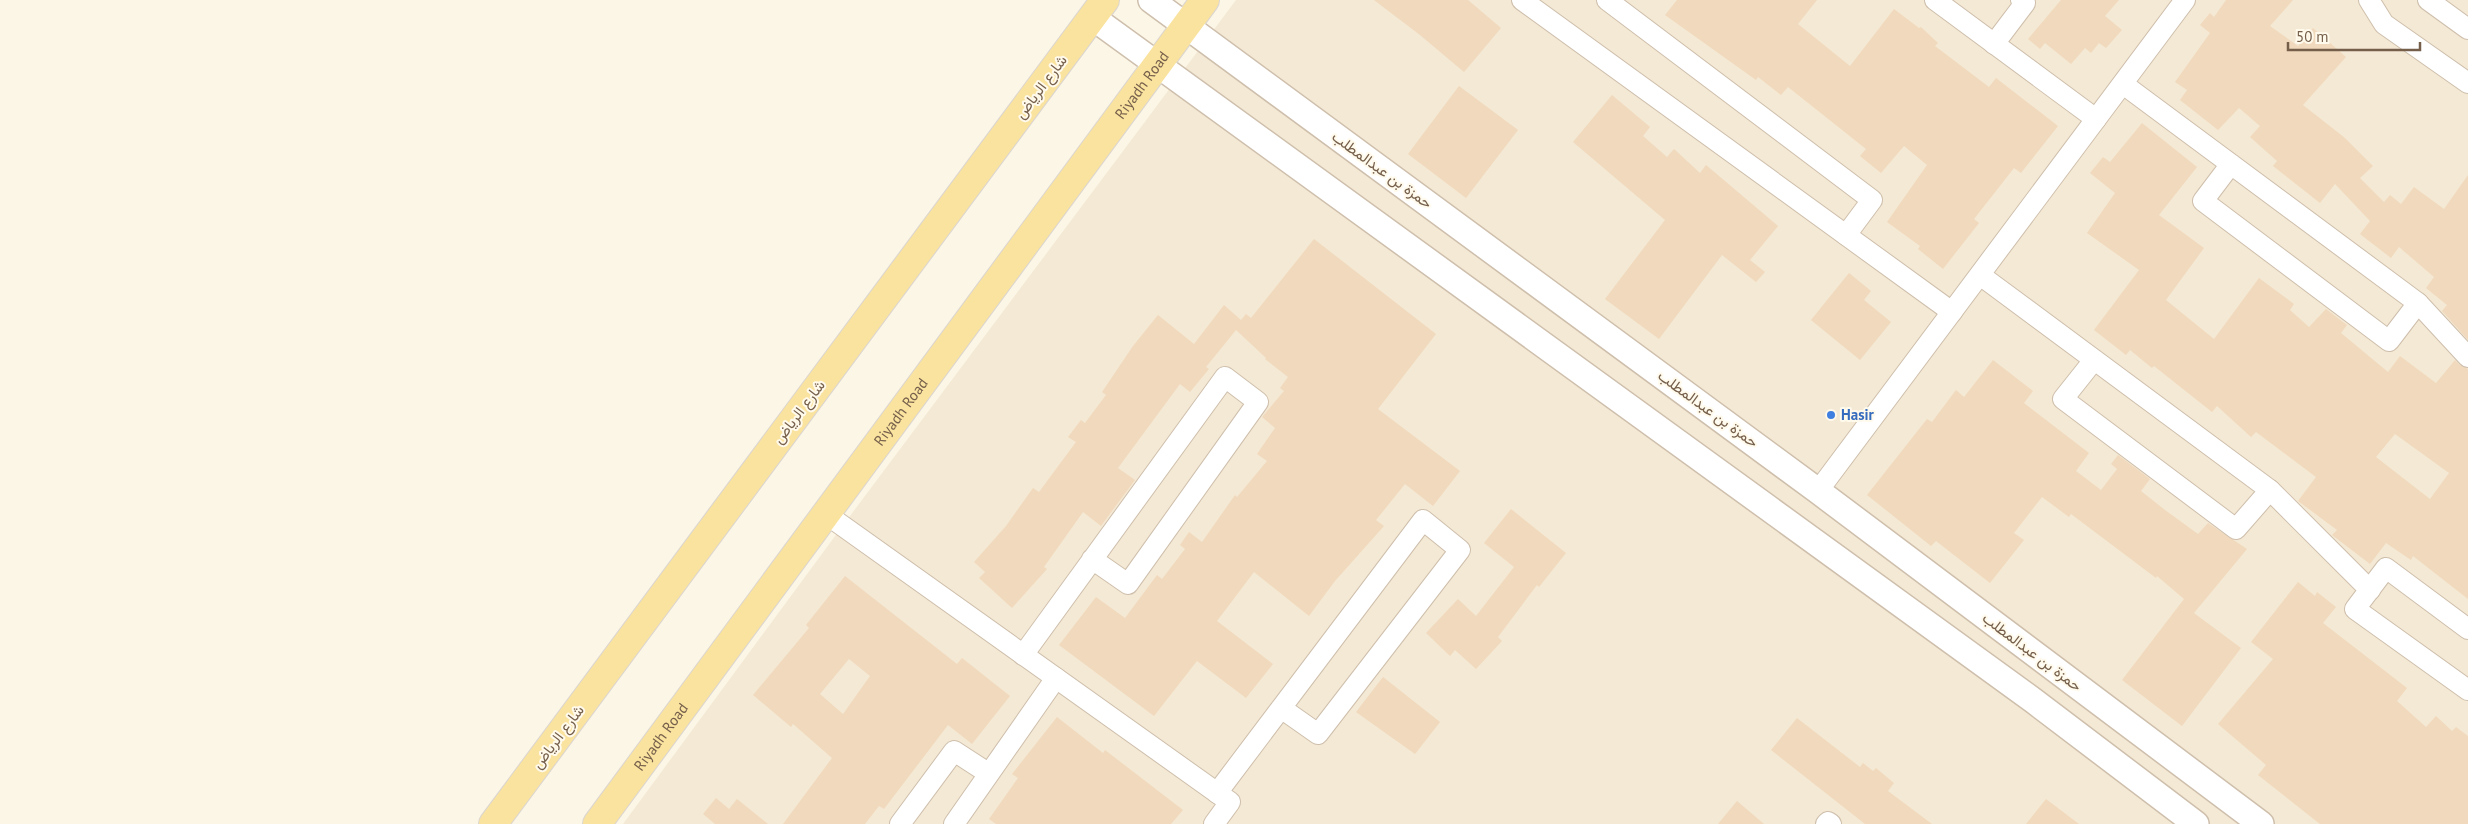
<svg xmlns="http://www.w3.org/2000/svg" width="2468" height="824" viewBox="0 0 2468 824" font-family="'PT Sans',Vazirmatn,sans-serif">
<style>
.residential{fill:#f4e9d4}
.building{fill:#f1d9bd;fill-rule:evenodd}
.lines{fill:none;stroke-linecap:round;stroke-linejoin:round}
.minor-casing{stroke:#cebfac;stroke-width:22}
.tertiary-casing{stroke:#cebfac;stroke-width:28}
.primary-casing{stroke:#dbd5d0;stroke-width:30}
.minor{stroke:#fff;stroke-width:20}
.tertiary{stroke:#fff;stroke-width:25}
.primary{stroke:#fae39f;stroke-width:28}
.shop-dot{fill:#3f7fe0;stroke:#fffaec;stroke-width:2}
.labels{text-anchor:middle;stroke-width:4;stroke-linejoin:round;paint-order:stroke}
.street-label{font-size:15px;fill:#755f4b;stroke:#fffaec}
.shop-label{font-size:15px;font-weight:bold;fill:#366cbe;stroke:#fffaec;text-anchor:start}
</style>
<rect width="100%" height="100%" fill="#fcf6e6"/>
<polygon class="residential" points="1236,0 2468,0 2468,824 623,824 841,528"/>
<g class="building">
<polygon points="1374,0 1468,0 1501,28 1464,72 1420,35"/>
<polygon points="1677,0 1817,0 1798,24 1850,66 1894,9 1919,28 1921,27 1938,43 1935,46 1989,87 1996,78 2058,126 2021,173 2014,168 1974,219 1979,223 1943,269 1918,249 1920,246 1887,222 1927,165 1904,146 1881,173 1860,156 1866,149 1788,87 1781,95 1758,77 1756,80 1665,15"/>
<polygon points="2061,0 2119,0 2105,16 2122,30 2106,48 2099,43 2091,53 2085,48 2071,64 2045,43 2040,49 2028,39"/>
<polygon points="2226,0 2293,0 2270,26 2298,46 2313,28 2346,57 2303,105 2345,138 2373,166 2360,178 2384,202 2390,195 2401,204 2414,187 2444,209 2468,175 2468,340 2442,311 2447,305 2426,288 2434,277 2399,247 2391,258 2360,234 2370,221 2335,184 2320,203 2273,166 2277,161 2250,137 2260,126 2239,108 2218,130 2180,100 2187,90 2175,82 2210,33 2200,25 2210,13 2214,17"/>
<polygon points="1459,86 1518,130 1466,198 1408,154"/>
<polygon points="1612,95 1650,127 1643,136 1667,157 1674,149 1700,173 1706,165 1778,226 1750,260 1765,272 1756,282 1722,255 1659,339 1605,299 1665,220 1573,142"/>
<path d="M 2142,123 L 2197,167 L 2159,215 L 2204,248 L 2166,300 L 2214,339 L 2259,278 L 2294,304 L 2290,310 L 2309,327 L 2326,309 L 2347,325 L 2341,333 L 2388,372 L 2400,356 L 2436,383 L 2455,360 L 2460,365 L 2468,369 L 2468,599 L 2413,556 L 2411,560 L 2386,543 L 2370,564 L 2332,535 L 2337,530 L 2298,501 L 2316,477 L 2256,432 L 2251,437 L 2217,406 L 2212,412 L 2154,366 L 2152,368 L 2130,350 L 2126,355 L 2094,330 L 2139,270 L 2087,233 L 2115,193 L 2090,173 L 2103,157 L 2110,162 ZM 2395,434 L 2449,473 L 2430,499 L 2376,457 Z"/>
<polygon points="1314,239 1436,334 1378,409 1460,471 1433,506 1405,484 1376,520 1384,526 1335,581 1309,616 1254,572 1217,621 1273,664 1246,698 1197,661 1154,716 1059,645 1096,597 1125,618 1157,575 1162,579 1185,549 1180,545 1189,532 1202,542 1235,495 1237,497 1267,461 1257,454 1275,428 1262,417 1284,391 1280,388 1288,377 1265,359 1266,358 1236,330 1206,367 1209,369 1190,392 1180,384 1118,468 1135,480 1101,526 1083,512 1044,567 1047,569 1012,608 979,578 985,572 974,562 1006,526 1033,488 1039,492 1076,442 1068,437 1081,420 1085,423 1106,395 1102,392 1133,346 1158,315 1194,344 1224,305 1241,320 1246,314 1251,318"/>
<polygon points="1849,273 1871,291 1864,300 1891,322 1860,360 1811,320"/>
<polygon points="1993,360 2033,391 2024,403 2089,453 2076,471 2101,490 2117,469 2111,464 2118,455 2150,479 2141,491 2165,510 2198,534 2208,523 2247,549 2194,613 2241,648 2182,726 2122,680 2184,599 2157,576 2156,578 2071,514 2069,517 2042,497 2014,533 2024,540 1990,583 1936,541 1931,546 1867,495 1927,419 1932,422 1956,390 1964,397"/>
<polygon points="1511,509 1566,553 1539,587 1537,585 1498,637 1502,641 1476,669 1455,650 1450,656 1426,633 1458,599 1476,616 1514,567 1484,543"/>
<path d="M 845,576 L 957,664 L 962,658 L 1010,696 L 972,744 L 948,725 L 884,809 L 879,806 L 865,824 L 783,824 L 832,758 L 793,724 L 791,727 L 753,695 L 809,628 L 806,625 ZM 849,659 L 870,676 L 843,714 L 820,694 Z"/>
<polygon points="2298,582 2315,596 2317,592 2336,607 2323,623 2407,688 2397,701 2426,727 2436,716 2452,731 2456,727 2468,736 2468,824 2320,824 2258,775 2266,765 2218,724 2273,659 2251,642"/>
<polygon points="1383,677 1440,722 1415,754 1356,712"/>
<polygon points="1057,717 1103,753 1105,750 1183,810 1171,824 996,824 989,819 1018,778 1012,774"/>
<polygon points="1797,718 1860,767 1863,763 1873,771 1876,768 1894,783 1888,791 1932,824 1865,824 1771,750"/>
<polygon points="716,798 729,809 737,799 768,824 715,824 703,814"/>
<polygon points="2046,799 2079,824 2026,824"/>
<polygon points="1737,801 1764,824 1718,824"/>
</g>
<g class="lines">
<defs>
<g id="minor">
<polyline points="1522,0 1952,312"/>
<polyline points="1607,0 1872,200 1846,235"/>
<polyline points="1935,0 2096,119"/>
<polyline points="2369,0 2384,24 2468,83"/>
<polyline points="2428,0 2468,29"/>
<polyline points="1994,44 2025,3 2021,0"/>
<polyline points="2123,84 2418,303 2389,341 2203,201 2231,164"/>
<polyline points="1980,275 2270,490 2236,529 2063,399 2094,360"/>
<polyline points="2418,303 2468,357"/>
<polyline points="2270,490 2370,590"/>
<polyline points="1818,491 2185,0"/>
<polyline points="826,514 1230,802 1214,824"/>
<polyline points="2468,629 2386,568 2355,609 2468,690"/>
<polyline points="1023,655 1225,377 1258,402 1128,584 1092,559"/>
<polyline points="1217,793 1423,520 1460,550 1318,734 1281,708"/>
<polyline points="900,824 954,751 988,773"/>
<polyline points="954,824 1056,678"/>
<polyline points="1826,824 1828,822 1831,824"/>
</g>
<g id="tertiary">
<polyline points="1151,0 1818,491 2261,824"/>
<polyline points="1092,17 2034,701 2196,824"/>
</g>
<g id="primary">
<polyline points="493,824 1105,0"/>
<path id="s1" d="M 597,824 L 1205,0"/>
</g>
</defs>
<use href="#minor" class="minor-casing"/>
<use href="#tertiary" class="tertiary-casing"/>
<use href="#primary" class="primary-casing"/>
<use href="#minor" class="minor"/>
<use href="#tertiary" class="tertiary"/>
<use href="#primary" class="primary"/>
</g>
<circle class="shop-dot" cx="1831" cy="415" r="5"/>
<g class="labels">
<g class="street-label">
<text transform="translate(1041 87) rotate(-53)" y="5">شارع الرياض</text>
<text dy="5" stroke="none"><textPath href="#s1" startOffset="918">Riyadh Road</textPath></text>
<text transform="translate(1382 170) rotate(36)" y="5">حمزة بن عبدالمطلب</text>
<text transform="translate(1708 409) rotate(36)" y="5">حمزة بن عبدالمطلب</text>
<text transform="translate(799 412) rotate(-53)" y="5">شارع الرياض</text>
<text dy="5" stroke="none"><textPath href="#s1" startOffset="512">Riyadh Road</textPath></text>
<text transform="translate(2032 652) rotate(37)" y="5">حمزة بن عبدالمطلب</text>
<text transform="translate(558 737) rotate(-53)" y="5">شارع الرياض</text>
<text dy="5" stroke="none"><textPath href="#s1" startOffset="108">Riyadh Road</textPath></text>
</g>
<g class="shop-label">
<text x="1841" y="420">Hasir</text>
</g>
</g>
<path d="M2288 42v8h132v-8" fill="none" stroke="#755f4b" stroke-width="2.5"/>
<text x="2296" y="42" font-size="15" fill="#755f4b" stroke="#fffaec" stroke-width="4" paint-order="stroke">50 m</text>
</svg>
